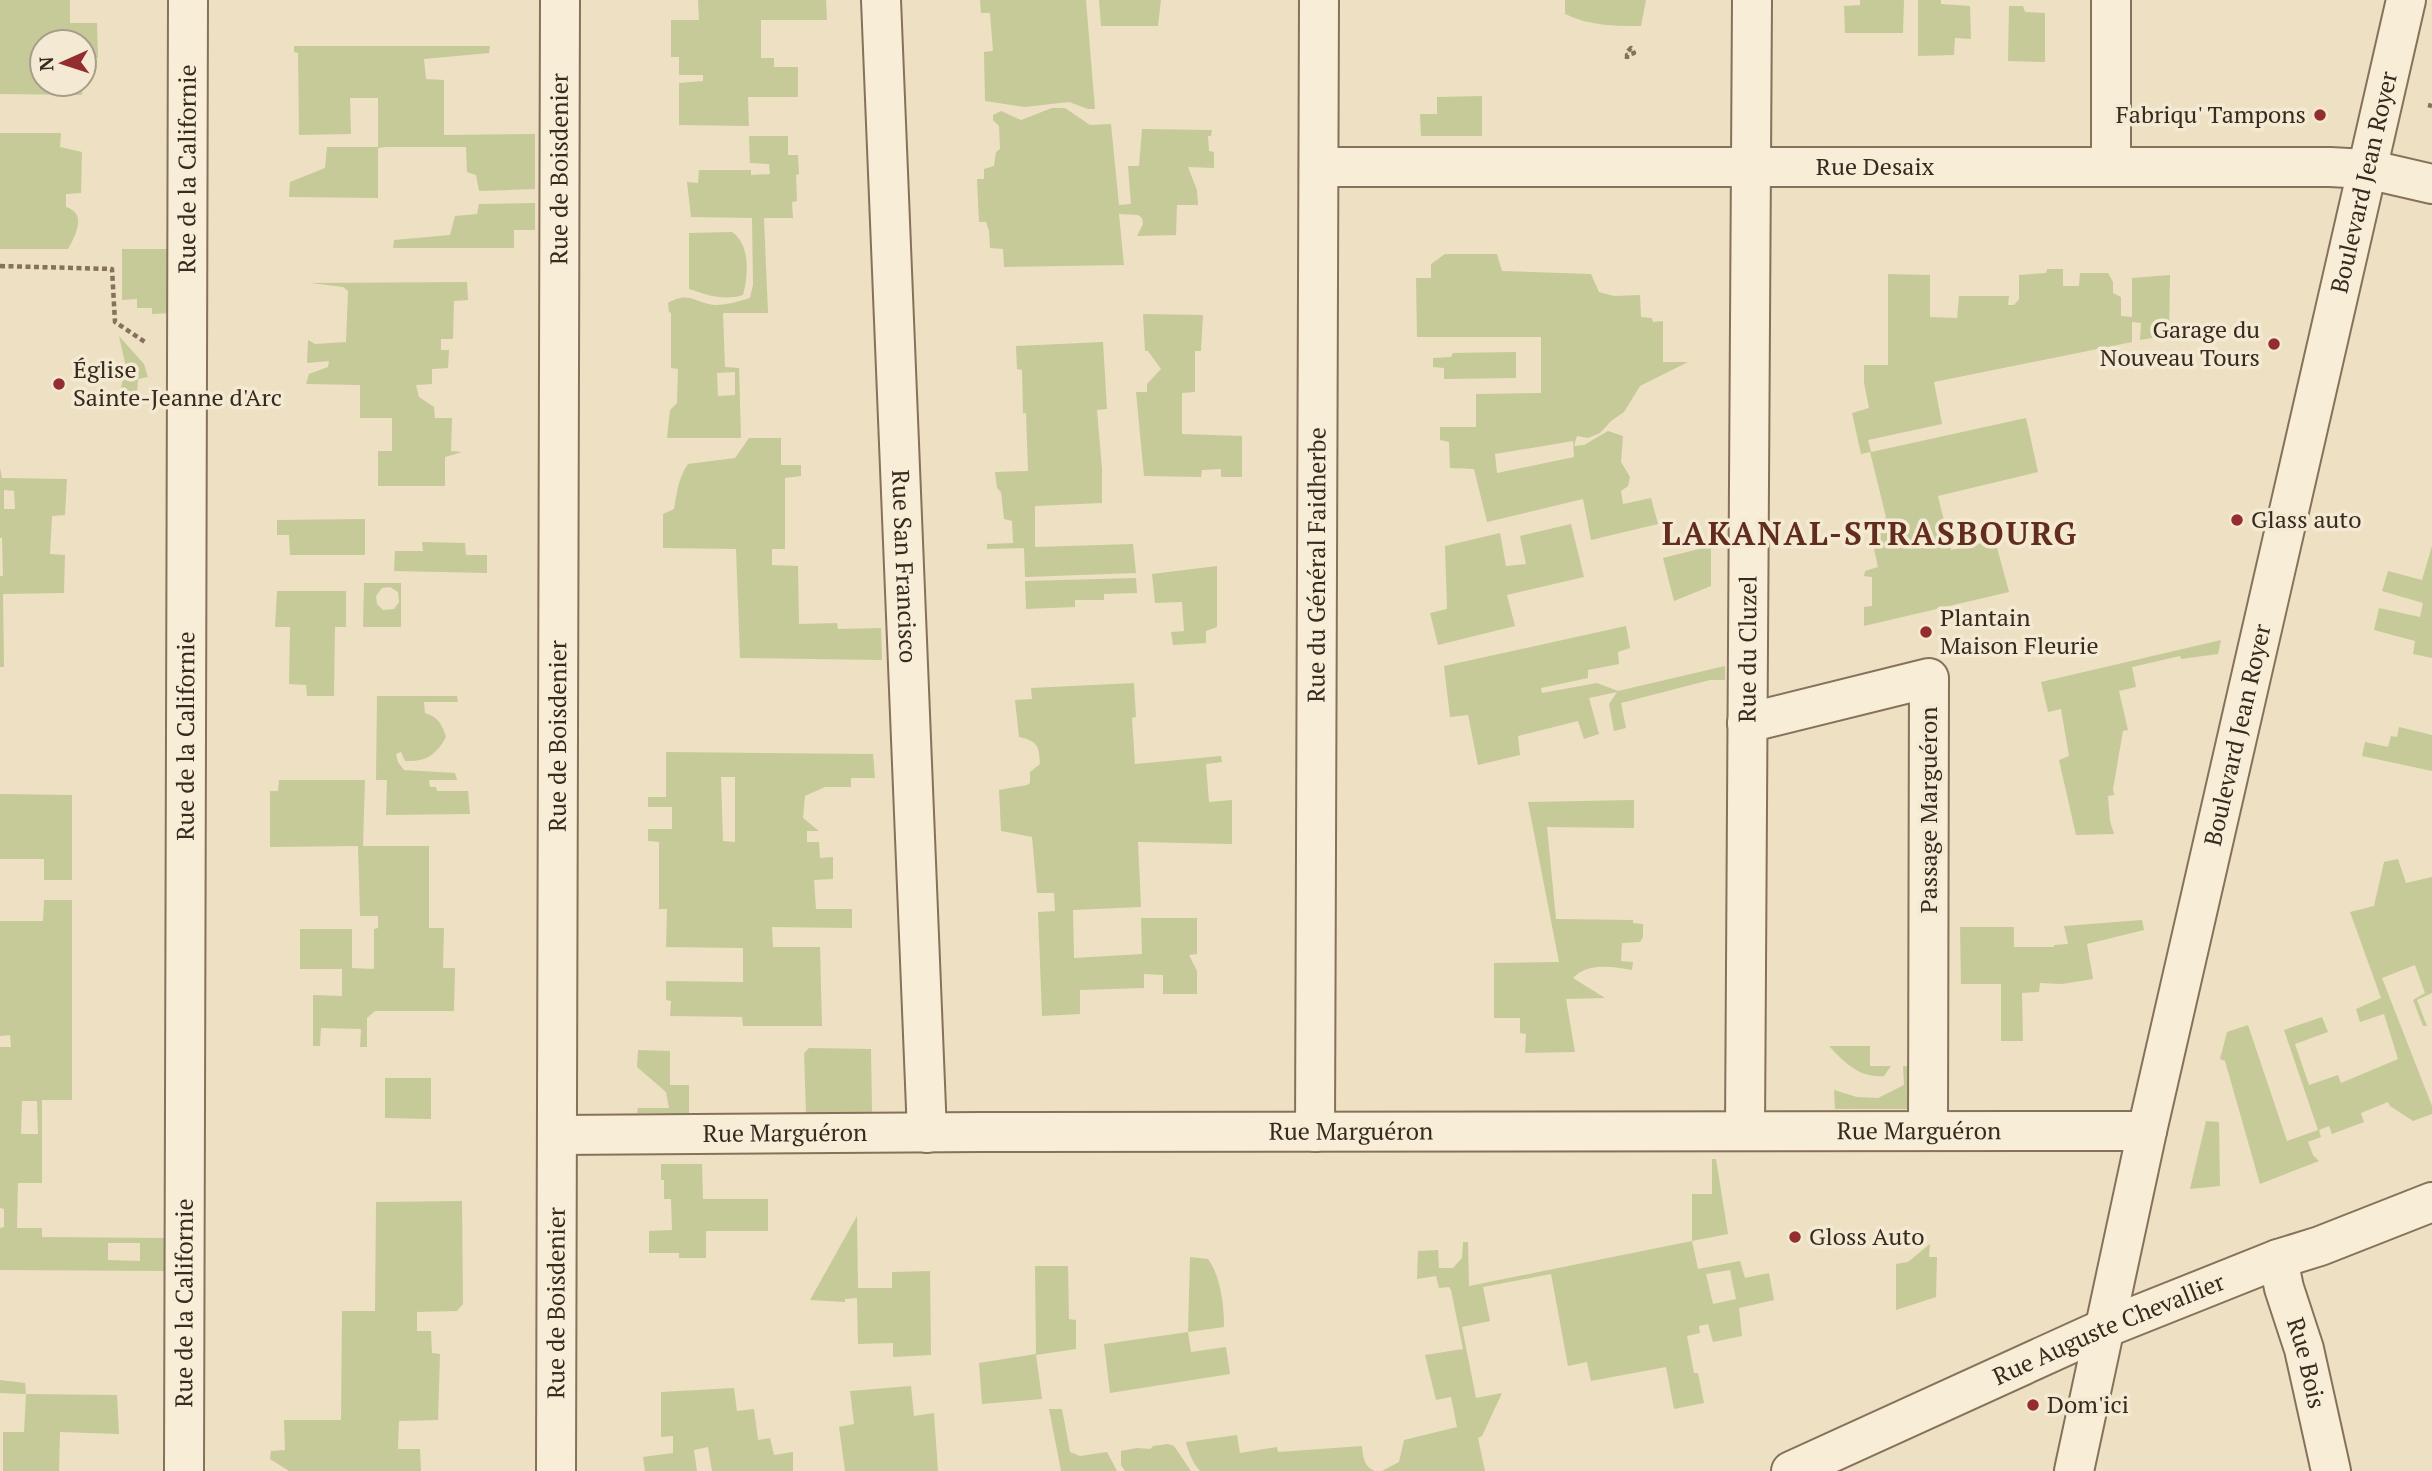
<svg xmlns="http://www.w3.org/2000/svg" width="2432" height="1471" viewBox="0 0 2432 1471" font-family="'PT Serif',serif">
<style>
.green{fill:#c5ca98;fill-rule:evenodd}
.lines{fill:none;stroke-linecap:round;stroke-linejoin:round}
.minor-casing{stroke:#86715b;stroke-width:42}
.path{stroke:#86715b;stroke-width:4.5;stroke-dasharray:5 3.5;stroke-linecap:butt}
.minor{stroke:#f8edd6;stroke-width:38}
.poi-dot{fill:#932d2f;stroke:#f4ead3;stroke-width:2.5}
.labels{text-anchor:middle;stroke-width:7;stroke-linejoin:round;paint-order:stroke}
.poi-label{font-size:24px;fill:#372a1e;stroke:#f4ead3;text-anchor:start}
.street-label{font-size:24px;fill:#372a1e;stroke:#f4ead3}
.district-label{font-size:32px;font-weight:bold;letter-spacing:2px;fill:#622c1f;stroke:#f4ead3}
</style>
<rect width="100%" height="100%" fill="#ede0c3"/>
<g class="green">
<polygon points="0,0 70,0 70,23 97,23 98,58 84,59 84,42 42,42 42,84 83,84 82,95 0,94"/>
<polygon points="698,0 826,0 827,20 761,20 761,58 774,58 774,67 798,67 798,97 748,97 749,126 679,125 679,83 703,81 703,75 679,75 679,57 671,57 671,20 699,20"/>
<polygon points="980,0 1086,0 1095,109 1088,109 1069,102 1025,107 985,101 984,52 993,51 990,13 981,13"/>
<polygon points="1099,0 1161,0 1158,26 1101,26"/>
<path d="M 1565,0 L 1646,0 L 1641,26 C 1614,26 1590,26 1565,14 Z"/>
<polygon points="1860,0 1904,0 1903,33 1845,33 1844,6 1860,5"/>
<polygon points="1918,0 1941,0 1941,4 1970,6 1971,39 1955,38 1954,55 1918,56"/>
<polygon points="2009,6 2023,6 2025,12 2045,13 2045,62 2008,61"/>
<polygon points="294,46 490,46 489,53 424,59 426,79 444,80 444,135 535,134 535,189 479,191 476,175 467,172 466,147 386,147 378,148 378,198 289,197 290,182 325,168 327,147 378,147 378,98 350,98 351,134 299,135 298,53 294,52"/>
<polygon points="1482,96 1482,136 1421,136 1420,114 1437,114 1437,97"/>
<polygon points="1052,108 1065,108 1090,125 1111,124 1119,205 1131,204 1128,166 1139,166 1142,129 1212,130 1211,136 1208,136 1209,151 1214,152 1214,168 1188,167 1197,190 1198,205 1177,205 1176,235 1137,236 1143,224 1142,218 1138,215 1119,214 1124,265 1004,267 1003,249 990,248 989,231 986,222 979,222 977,179 984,179 984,169 994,166 996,152 1000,149 999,126 993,120 993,115 1001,111 1021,120"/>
<path d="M 0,133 L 61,133 L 60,147 L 82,152 L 81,193 L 66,194 L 66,207 C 87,213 76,235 68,249 L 0,249 Z"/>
<path d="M 749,136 L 788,136 L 788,155 L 798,155 L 799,174 L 796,175 L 797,201 L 792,202 L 793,218 L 764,218 L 768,313 L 723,313 L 725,367 L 739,368 L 741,438 L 667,438 L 670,410 L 677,403 L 678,369 L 671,368 L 671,313 L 669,312 L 668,303 C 690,290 695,304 716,305 C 728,305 739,301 750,298 L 753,285 L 752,218 L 691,217 L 687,182 L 698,183 L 699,170 L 751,170 L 751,175 L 770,174 L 769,164 L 750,163 ZM 735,372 L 735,395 L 718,396 L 717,373 Z"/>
<polygon points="535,203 535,230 514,230 514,248 393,248 394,240 450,235 455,216 477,214 479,204"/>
<path d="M 732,232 C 751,245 748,276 743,295 C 723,301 707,295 689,289 L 689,233 Z"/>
<polygon points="122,249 172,249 172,313 152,314 152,308 137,308 137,299 122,300"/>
<path d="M 1445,254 L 1497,254 L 1502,271 L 1591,274 L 1599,292 L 1614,296 L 1640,295 L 1641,317 L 1652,318 L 1653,322 L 1663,321 L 1663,362 L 1688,362 L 1640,386 L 1624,412 L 1611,421 L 1600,433 L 1588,438 L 1577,436 L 1574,446 L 1584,445 L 1608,431 L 1623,436 L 1621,462 L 1630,477 L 1628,486 L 1621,491 L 1623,504 L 1651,498 L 1658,524 L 1591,540 L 1583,499 L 1487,522 L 1474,469 L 1450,468 L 1449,442 L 1440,440 L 1440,427 L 1476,427 L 1476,394 L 1541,393 L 1541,337 L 1417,337 L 1416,278 L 1431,278 L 1431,264 ZM 1573,441 L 1574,457 L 1497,473 L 1495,454 Z"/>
<polygon points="2047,269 2063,269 2063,286 2079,286 2080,273 2108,273 2113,282 2113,293 2121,297 2121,316 2132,317 2132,278 2170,275 2169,335 2140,340 2141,323 2132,322 2132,342 1934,382 1942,424 1868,440 1871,452 2026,418 2038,472 1938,496 1951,550 1995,540 2009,592 1864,626 1864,607 1872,606 1872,577 1864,576 1865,571 1878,567 1871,535 1886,517 1870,452 1861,454 1852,413 1869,408 1864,383 1864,365 1888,365 1888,274 1930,275 1930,317 1957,318 1959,296 2009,296 2008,305 2014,305 2019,299 2019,275 2046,273"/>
<polygon points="467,282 468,300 454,301 453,339 441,339 441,350 449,350 448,368 432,369 432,384 416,385 419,397 434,407 435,418 452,418 451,451 462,452 445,457 445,486 378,486 378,451 392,451 392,418 360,418 360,385 306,384 309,374 328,367 329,361 307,363 308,340 315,344 346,342 348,291 343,287 311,283"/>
<polygon points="1143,314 1203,315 1201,351 1195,351 1195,392 1182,393 1182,434 1242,436 1242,477 1221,477 1221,469 1202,470 1201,477 1144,476 1136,392 1147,392 1147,384 1161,369 1148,351 1145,351"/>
<polygon points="119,336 144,364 148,377 138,379 136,406 116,409 126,367"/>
<polygon points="1103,342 1107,409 1097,410 1102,469 1102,503 1035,506 1035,547 1133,544 1136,573 1025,577 1024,548 987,549 987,544 1013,543 1012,521 1004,519 1001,492 997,488 995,472 1028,471 1026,413 1023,413 1022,370 1017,369 1016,346"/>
<polygon points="1516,352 1516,378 1444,379 1444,368 1433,367 1433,358 1451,357 1453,353"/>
<path d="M 749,438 L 781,438 L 781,465 L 801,465 L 801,476 L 785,478 L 785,549 L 772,549 L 772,565 L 798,566 L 799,624 L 837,623 L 838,629 L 881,628 L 882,660 L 740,658 L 736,549 L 663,548 L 663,514 L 674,509 C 677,493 678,478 688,464 L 735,458 Z"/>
<path d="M 0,468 L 2,478 L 67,479 L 65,515 L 52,516 L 50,554 L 65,555 L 64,593 L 3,594 L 4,667 L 0,667 L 0,576 L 3,576 L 2,538 L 0,538 ZM 4,490 L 14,491 L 15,509 L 4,509 Z"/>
<polygon points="365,519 365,555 290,555 289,535 277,535 277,520"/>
<polygon points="1571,524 1584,577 1507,595 1515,626 1438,645 1430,613 1447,609 1445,546 1500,533 1506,566 1526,564 1520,536"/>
<polygon points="422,542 465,543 466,555 487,555 487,573 394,571 395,551 423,551"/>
<polygon points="1711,546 1711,586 1674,601 1663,558"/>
<polygon points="2432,546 2432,658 2413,654 2415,641 2374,630 2379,608 2420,617 2423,603 2382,591 2388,571 2422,580"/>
<polygon points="1217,566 1217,627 1206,631 1206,643 1173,645 1171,632 1184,631 1182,602 1155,603 1152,574"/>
<polygon points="1136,578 1137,593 1104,594 1104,600 1075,600 1075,607 1026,609 1025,581"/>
<path d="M 364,583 L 401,583 L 401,627 L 363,627 ZM 390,587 L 398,592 L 399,602 L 394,609 L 383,610 L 377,604 L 376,596 L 382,588 Z"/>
<polygon points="277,591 346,591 346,627 335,627 334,696 307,696 306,685 289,684 290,627 275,627"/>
<polygon points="1626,626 1630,648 1618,652 1619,664 1588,670 1588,678 1541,688 1542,693 1597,683 1618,691 1725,666 1725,680 1710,680 1621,703 1626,728 1614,731 1609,704 1617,692 1589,698 1599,734 1584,739 1578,721 1518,736 1520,755 1478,765 1468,715 1450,717 1444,666"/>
<polygon points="2221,640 2218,654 2181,659 2180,656 2132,667 2136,687 2119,691 2128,730 2123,731 2113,789 2114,795 2108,796 2110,821 2114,834 2076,835 2059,760 2069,756 2061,709 2048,712 2041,682"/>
<path d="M 1134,683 L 1136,717 L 1132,718 L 1135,764 L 1221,756 L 1222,762 L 1206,764 L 1209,802 L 1232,800 L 1232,844 L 1138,842 L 1141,907 L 1073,910 L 1074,958 L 1142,954 L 1141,918 L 1197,918 L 1197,954 L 1189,955 L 1197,971 L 1197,994 L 1163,994 L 1163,975 L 1144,974 L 1144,988 L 1080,990 L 1080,1014 L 1042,1016 L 1038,912 L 1055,911 L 1054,893 L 1037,893 L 1032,837 L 1001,831 L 999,790 L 1027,785 L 1030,783 L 1030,772 L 1040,764 C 1039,746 1038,741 1019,737 L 1015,700 L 1032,699 L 1031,688 Z"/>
<path d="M 377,696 L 457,696 L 458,702 L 424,702 L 425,713 C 438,717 442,724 446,737 C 436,755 426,762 405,761 L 401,752 L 396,754 L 398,762 L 404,770 L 455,773 L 457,780 L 429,780 L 430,787 L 436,787 L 437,791 L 468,791 L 470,814 L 386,815 L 387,780 L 376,780 Z"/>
<polygon points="2399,727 2432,735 2432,771 2362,756 2365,742 2388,747 2391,736 2397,737"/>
<path d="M 666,752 L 873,754 L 875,778 L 851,778 L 851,787 L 825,787 L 805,796 L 803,818 L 819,831 L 807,831 L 807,842 L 819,842 L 820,858 L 833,857 L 833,879 L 814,880 L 816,909 L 852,909 L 852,928 L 772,927 L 773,947 L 820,947 L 822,1026 L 743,1026 L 742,1017 L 670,1016 L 671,1001 L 666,1000 L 666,981 L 743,982 L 743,948 L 666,947 L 667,909 L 659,909 L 659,842 L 648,841 L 648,829 L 672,829 L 672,807 L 648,807 L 648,797 L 666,797 ZM 721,777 L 735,777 L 735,842 L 723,841 Z"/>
<polygon points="279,780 365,780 363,846 429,846 429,928 444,928 443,968 455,968 454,1011 375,1011 367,1018 367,1047 360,1047 361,1029 321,1028 320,1046 313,1046 313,995 342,996 342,969 300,969 300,929 352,929 352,968 374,969 374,929 378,928 378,916 360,916 358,846 270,847 270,791 278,791"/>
<polygon points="0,794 72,795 72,880 44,880 44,859 0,859"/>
<path d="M 1634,800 L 1634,828 L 1547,827 L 1556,919 L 1633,920 L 1633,923 L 1643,924 L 1643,937 L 1640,942 L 1622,943 L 1621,961 L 1633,962 L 1632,970 C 1612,967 1589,962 1573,978 L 1605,998 L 1566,999 L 1575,1052 L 1525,1053 L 1526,1034 L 1520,1033 L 1520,1018 L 1494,1018 L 1494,963 L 1559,962 L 1528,802 Z"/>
<polygon points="2398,859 2406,883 2432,877 2432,993 2417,1000 2427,1026 2423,1026 2413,1000 2425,993 2415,965 2382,978 2432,1106 2432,1114 2413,1121 2390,1106 2388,1102 2361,1113 2364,1122 2332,1134 2329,1126 2319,1130 2321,1137 2308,1142 2313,1155 2319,1161 2260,1184 2225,1061 2220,1059 2227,1032 2248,1025 2287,1141 2318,1130 2284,1030 2322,1017 2328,1032 2295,1044 2309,1085 2338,1075 2341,1083 2398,1059 2384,1014 2360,1022 2356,1009 2381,998 2350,912 2374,906 2384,862"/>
<path d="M 44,900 L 72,900 L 72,1100 L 42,1100 L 42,1183 L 18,1183 L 17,1228 L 42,1228 L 42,1237 L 167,1238 L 166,1271 L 0,1270 L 0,1228 L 4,1227 L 4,1209 L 0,1208 L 0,1047 L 11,1047 L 10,1035 L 0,1036 L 0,921 L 43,921 ZM 22,1101 L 37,1101 L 38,1134 L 21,1134 ZM 108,1243 L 140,1243 L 140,1261 L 108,1260 Z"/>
<polygon points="2142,920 2144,930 2087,944 2093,979 2062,984 2040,983 2039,992 2022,993 2023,1041 2001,1041 2001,984 1961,984 1960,927 2014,927 2014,947 2054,947 2054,945 2068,944 2064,926"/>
<path d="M 1829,1046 L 1870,1046 L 1870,1066 L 1891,1066 L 1884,1076 C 1859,1078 1845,1063 1829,1046 Z"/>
<polygon points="809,1048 871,1049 872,1113 806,1113 804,1053"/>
<polygon points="638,1050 670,1051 670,1085 689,1085 689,1113 637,1113 638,1108 669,1108 666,1092 637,1067"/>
<polygon points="1903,1066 1910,1066 1910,1109 1835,1109 1834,1090 1857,1097 1878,1098 1904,1085"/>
<polygon points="385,1078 431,1078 431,1119 385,1118"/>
<polygon points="2206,1121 2219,1122 2220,1186 2190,1189"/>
<path d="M 1712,1159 L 1716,1159 L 1728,1234 L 1692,1241 L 1698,1269 L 1740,1261 L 1745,1278 L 1769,1273 L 1774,1300 L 1739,1308 L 1742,1336 L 1713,1342 L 1708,1324 L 1699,1326 L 1700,1333 L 1687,1336 L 1694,1373 L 1698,1373 L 1704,1403 L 1674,1409 L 1666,1367 L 1591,1381 L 1587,1362 L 1568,1366 L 1551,1274 L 1483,1287 L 1490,1321 L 1462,1327 L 1476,1398 L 1502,1393 L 1482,1436 L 1478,1438 L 1485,1471 L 1382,1471 L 1399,1462 L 1404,1440 L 1457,1427 L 1451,1397 L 1436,1400 L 1425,1355 L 1463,1349 L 1451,1290 L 1449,1287 L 1439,1288 L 1436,1276 L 1417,1279 L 1418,1251 L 1438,1250 L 1439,1268 L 1453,1268 L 1462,1258 L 1463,1242 L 1468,1242 L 1469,1286 L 1692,1241 L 1692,1194 L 1712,1194 ZM 1730,1270 L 1736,1299 L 1713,1304 L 1706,1274 Z"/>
<polygon points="661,1164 702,1164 703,1199 768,1199 768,1231 706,1231 706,1258 679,1258 679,1253 649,1253 649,1231 672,1230 671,1199 664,1199 664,1180 661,1180"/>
<polygon points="462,1201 463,1304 457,1311 417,1312 417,1331 431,1331 432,1353 440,1354 438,1420 399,1421 398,1449 420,1449 421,1471 289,1471 270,1459 271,1451 285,1450 284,1420 341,1420 342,1311 375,1311 376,1202"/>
<polygon points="857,1216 858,1288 892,1288 892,1272 930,1271 931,1355 893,1357 893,1343 858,1344 857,1298 845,1299 845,1302 810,1300"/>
<polygon points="1930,1244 1929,1257 1937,1257 1936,1297 1896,1310 1896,1264 1908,1262"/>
<path d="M 1190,1257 L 1208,1259 C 1221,1277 1224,1305 1224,1327 L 1188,1332 L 1191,1352 L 1226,1347 L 1230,1374 L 1110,1393 L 1104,1344 L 1188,1332 Z"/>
<polygon points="1035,1266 1068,1266 1069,1319 1076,1320 1076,1349 1036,1355 1042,1399 982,1404 979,1363 1036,1354"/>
<polygon points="0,1380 25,1383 26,1394 117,1395 119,1434 60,1432 59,1471 3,1471 3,1432 24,1432 26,1394 0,1393"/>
<polygon points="911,1386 914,1416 934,1413 938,1471 845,1471 839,1427 854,1424 850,1391"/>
<polygon points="734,1388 737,1411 754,1409 758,1440 770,1438 774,1455 793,1452 793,1471 712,1471 708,1447 694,1450 697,1471 645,1471 643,1457 673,1453 673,1436 661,1437 661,1392"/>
<polygon points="1049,1409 1062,1409 1070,1452 1080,1456 1107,1452 1117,1471 1061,1471"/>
<path d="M 1237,1435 L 1240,1453 L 1277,1447 L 1278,1452 L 1362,1446 C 1363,1457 1364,1467 1375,1471 L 1200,1471 C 1192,1462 1189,1453 1186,1442 Z"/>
<polygon points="1168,1444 1174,1446 1191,1471 1125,1471 1121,1465 1121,1451 1137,1448 1150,1449 1153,1446"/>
</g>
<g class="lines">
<defs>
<g id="minor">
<path id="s1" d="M 881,0 L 927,1133"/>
<polyline points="2111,166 2111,0"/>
<path id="s2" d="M 1319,167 L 2330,167 L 2367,169 L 2432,184"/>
<polyline points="1747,723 1929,678 1928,1131"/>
<path id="s3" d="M 1745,1130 L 1752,0"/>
<path id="s4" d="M 1315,1132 L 1319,0"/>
<path id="s5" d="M 557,1135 L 981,1132 L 2147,1131"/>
<path id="s6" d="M 2278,1259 L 2284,1288 L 2304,1349 L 2331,1471"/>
<path id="s7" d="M 184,1471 L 188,0"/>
<path id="s8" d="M 556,1471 L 560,0"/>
<path id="s9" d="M 1791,1471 L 2105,1328 L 2278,1259 L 2320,1246 L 2432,1202"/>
<path id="s10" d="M 2074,1471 L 2147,1131 L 2406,0"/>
</g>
</defs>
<use href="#minor" class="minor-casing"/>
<g class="path">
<polyline points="1627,59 1627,55 1634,53 1631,48 1628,51"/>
<polyline points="2428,105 2432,106"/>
<polyline points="0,266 112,269 115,322 145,342"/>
</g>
<use href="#minor" class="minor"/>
</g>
<g class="poi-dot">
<circle cx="2320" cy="115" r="7"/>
<circle cx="2274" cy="344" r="7"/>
<circle cx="59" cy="384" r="7"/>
<circle cx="2237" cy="520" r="7"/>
<circle cx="1926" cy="632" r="7"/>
<circle cx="1795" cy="1237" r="7"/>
<circle cx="2033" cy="1405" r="7"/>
</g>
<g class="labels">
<g class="poi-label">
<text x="2306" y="123" text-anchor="end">Fabriqu' Tampons</text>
<text x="2260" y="338" text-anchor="end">Garage du<tspan x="2260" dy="28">Nouveau Tours</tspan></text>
<text x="73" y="378">Église<tspan x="73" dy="28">Sainte-Jeanne d'Arc</tspan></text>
<text x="2251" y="528">Glass auto</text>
<text x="1940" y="626">Plantain<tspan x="1940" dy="28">Maison Fleurie</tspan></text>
<text x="1809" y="1245">Gloss Auto</text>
<text x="2047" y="1413">Dom'ici</text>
</g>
<g class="street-label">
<text dy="8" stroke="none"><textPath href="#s2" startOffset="556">Rue Desaix</textPath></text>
<text dy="8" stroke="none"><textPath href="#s7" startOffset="1302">Rue de la Californie</textPath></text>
<text dy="8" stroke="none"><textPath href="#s8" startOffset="1302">Rue de Boisdenier</textPath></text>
<text dy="8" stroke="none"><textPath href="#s10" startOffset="1321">Boulevard Jean Royer</textPath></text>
<text dy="8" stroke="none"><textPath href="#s1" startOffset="567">Rue San Francisco</textPath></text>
<text dy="8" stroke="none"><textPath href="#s4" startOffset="567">Rue du Général Faidherbe</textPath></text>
<text dy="8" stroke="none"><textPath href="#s3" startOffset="481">Rue du Cluzel</textPath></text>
<text dy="8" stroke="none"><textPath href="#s10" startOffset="754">Boulevard Jean Royer</textPath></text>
<text dy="8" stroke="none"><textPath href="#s7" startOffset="735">Rue de la Californie</textPath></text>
<text dy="8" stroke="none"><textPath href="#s8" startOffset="735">Rue de Boisdenier</textPath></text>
<text transform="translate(1929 810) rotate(-90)" y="8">Passage Marguéron</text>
<text dy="8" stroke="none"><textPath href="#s5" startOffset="794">Rue Marguéron</textPath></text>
<text dy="8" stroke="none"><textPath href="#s5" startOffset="1362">Rue Marguéron</textPath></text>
<text dy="8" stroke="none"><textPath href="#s5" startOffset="228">Rue Marguéron</textPath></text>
<text dy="8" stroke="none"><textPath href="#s7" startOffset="168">Rue de la Californie</textPath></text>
<text dy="8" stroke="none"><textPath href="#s8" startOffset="168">Rue de Boisdenier</textPath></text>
<text dy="8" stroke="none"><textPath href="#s9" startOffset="348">Rue Auguste Chevallier</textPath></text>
<text dy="8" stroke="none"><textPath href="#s6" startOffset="108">Rue Bois</textPath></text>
</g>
<g class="district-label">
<text x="1870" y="545">LAKANAL-STRASBOURG</text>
</g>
</g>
<g transform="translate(63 63) rotate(267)"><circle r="33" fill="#f4ead3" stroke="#a89d8b" stroke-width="2"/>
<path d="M0-5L12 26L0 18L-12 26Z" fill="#932d2f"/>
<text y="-10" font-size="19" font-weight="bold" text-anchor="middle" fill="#372a1e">N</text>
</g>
</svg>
